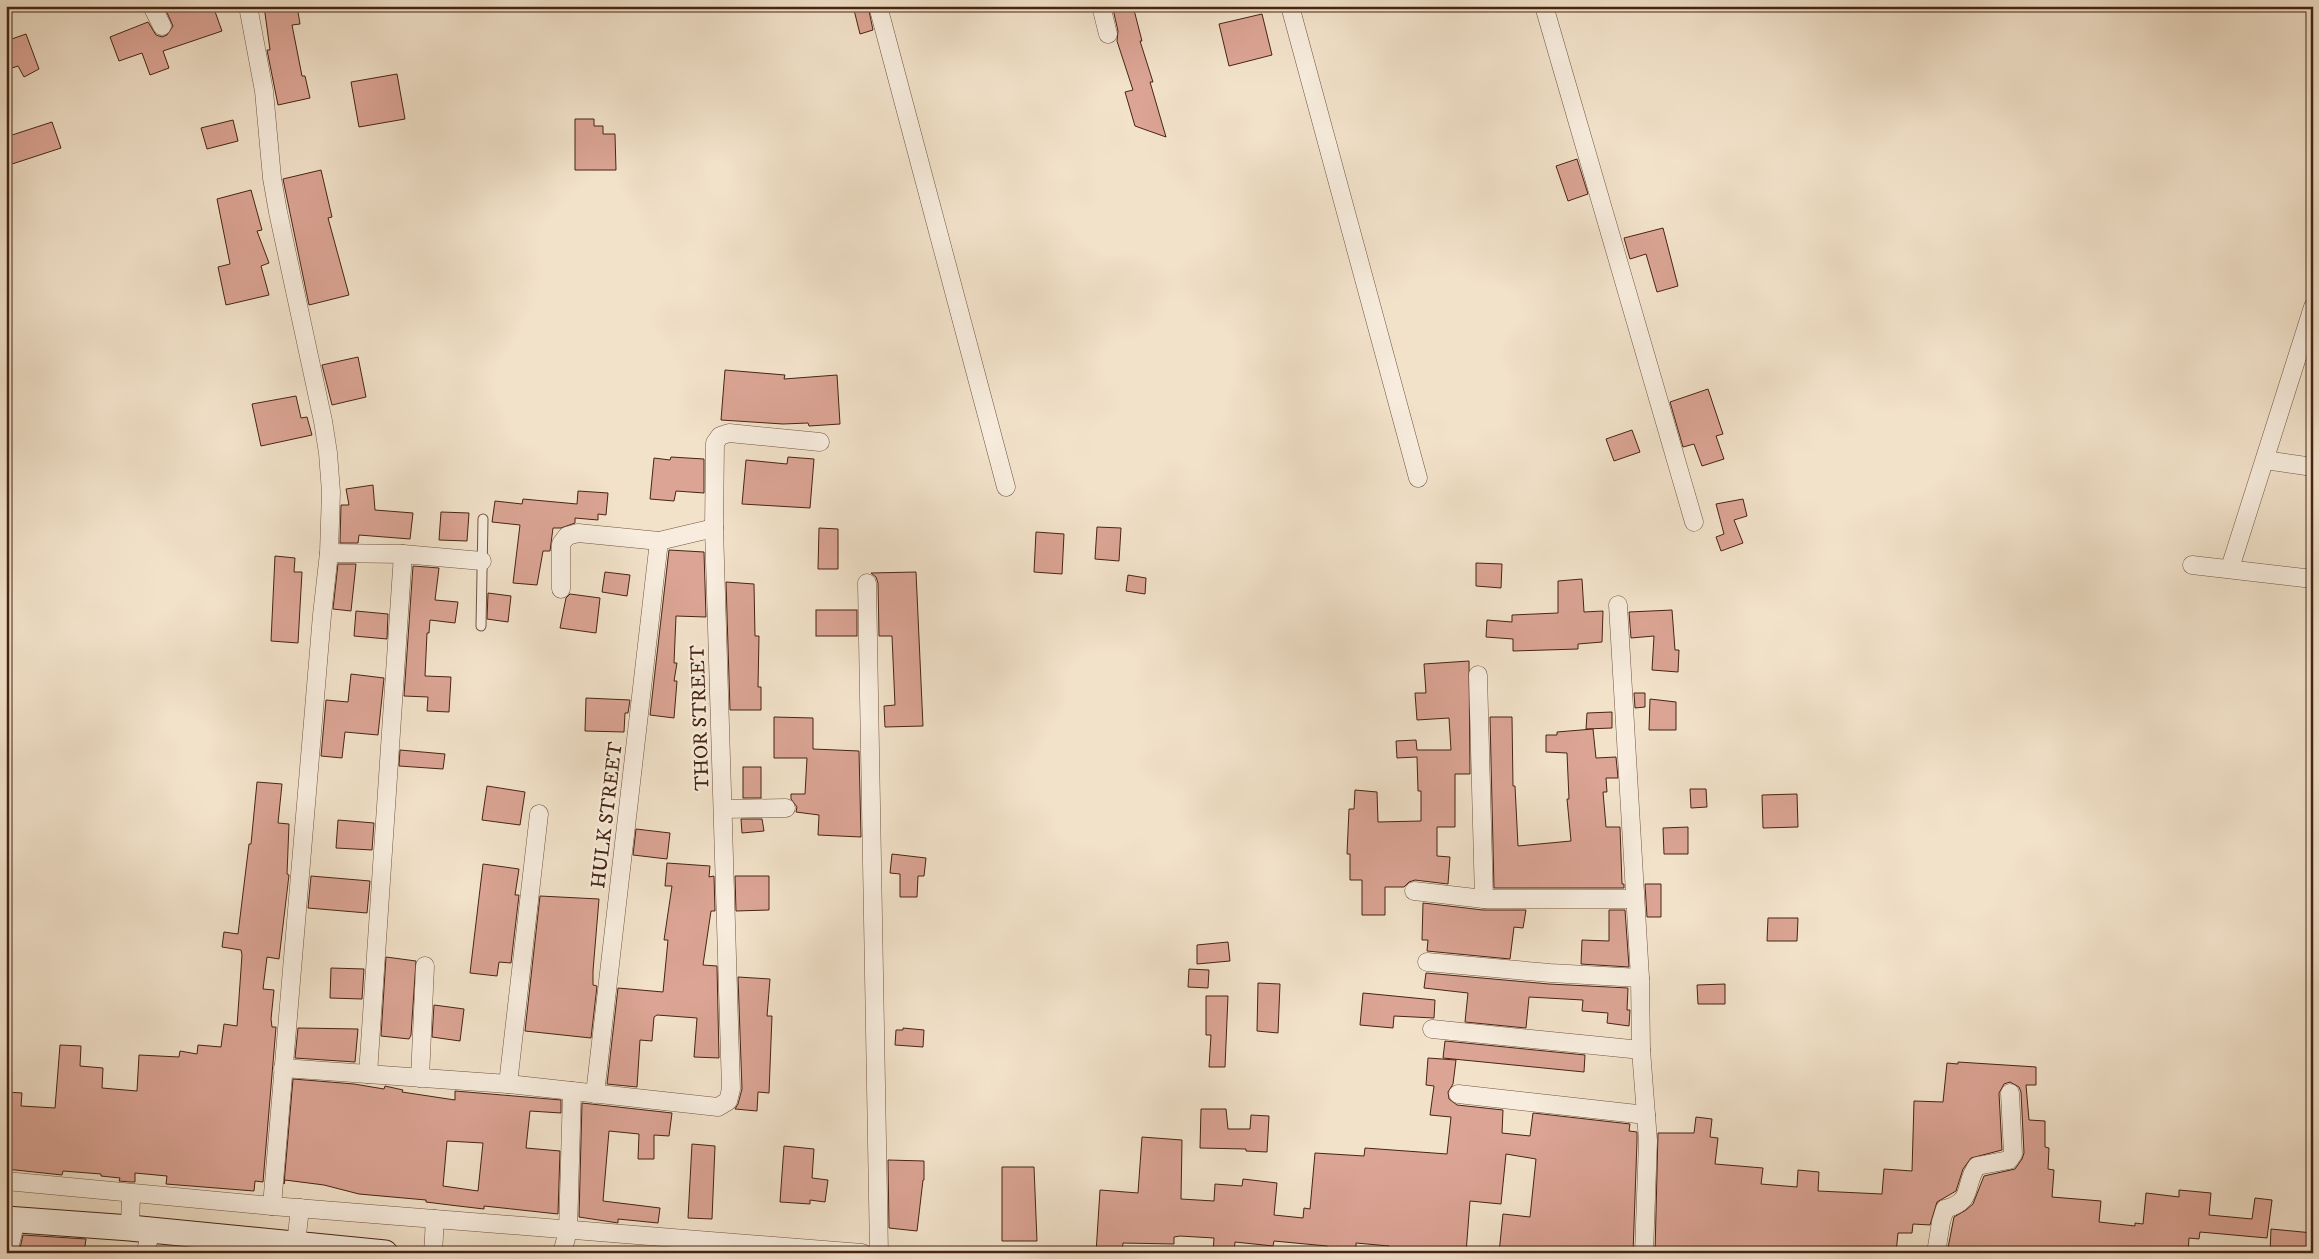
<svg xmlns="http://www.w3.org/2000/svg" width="2319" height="1259" viewBox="0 0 2319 1259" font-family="'IM FELL DW Pica',serif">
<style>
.building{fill:#dba494;stroke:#472413;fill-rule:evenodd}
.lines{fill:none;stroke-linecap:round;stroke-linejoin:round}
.lane-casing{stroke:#725441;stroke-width:11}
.street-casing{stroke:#725441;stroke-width:19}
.secondary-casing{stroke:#472413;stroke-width:27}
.lane{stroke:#f7ecdd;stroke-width:9}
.street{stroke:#f7ecdd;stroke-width:18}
.secondary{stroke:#f7ecdd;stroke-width:25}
.labels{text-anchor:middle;stroke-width:4.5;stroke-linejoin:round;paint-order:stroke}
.street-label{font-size:20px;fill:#472413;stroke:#f7ecdd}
</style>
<rect width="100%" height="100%" fill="#f2e2ca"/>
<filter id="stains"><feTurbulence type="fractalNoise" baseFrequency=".004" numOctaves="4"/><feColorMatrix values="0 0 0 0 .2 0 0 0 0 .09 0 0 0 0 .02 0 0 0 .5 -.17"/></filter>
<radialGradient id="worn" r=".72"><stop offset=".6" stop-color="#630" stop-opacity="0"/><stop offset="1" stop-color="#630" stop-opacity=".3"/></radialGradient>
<g class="building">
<polygon points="164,6 213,6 222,31 163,51 169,68 150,75 142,53 119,61 110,37 148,22 156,35 162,37 167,35 173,26"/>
<polygon points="264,6 297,6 300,24 292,25 302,76 305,76 310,98 278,105 267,50 270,50"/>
<polygon points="853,6 868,6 873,30 860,34"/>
<polygon points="1125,6 1133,6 1142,41 1140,41 1153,82 1150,82 1166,137 1135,126 1125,92 1133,90 1117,41 1118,31 1113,9"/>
<polygon points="1262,14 1272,55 1229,66 1219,24"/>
<polygon points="26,34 39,69 24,77 18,66 6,70 6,41"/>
<polygon points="397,74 405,119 359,127 351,82"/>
<polygon points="575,119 594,119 594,126 603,126 603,134 615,134 616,170 575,170"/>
<polygon points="233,120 238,141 207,149 201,128"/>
<polygon points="52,122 61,148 6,166 6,137"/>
<polygon points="1577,159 1588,194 1568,201 1556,166"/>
<polygon points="321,170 332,217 328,218 349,295 309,305 283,179"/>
<polygon points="251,190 262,230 257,231 269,263 261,266 269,295 226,305 218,267 230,264 217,199"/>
<polygon points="1663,228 1678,286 1657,292 1646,254 1630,259 1624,238"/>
<polygon points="358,357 366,397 332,405 322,365"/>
<polygon points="725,370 785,375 784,379 837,375 840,424 809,426 808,423 783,424 721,420"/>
<polygon points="1708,389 1723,434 1716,436 1724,459 1702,466 1694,444 1683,447 1670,402"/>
<polygon points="296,396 301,418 307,417 312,435 261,446 252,404"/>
<polygon points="1632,430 1640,452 1614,461 1606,439"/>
<polygon points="671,457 704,459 704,493 676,491 674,501 650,499 654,458 670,460"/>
<polygon points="788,457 814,459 810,508 742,504 746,460 787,464"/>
<polygon points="373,485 375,510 413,513 410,539 359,535 358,543 340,543 341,505 349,505 346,489"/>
<polygon points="578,491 608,493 606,515 598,514 598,520 575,518 575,523 561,528 553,528 550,551 543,551 537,585 513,583 520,525 492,522 495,501 522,504 523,499 577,504"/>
<polygon points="1743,499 1747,516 1734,520 1743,543 1721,551 1716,537 1724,534 1716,504"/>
<polygon points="441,512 469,513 467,541 439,540"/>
<polygon points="1097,527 1121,528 1119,561 1095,559"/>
<polygon points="819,528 838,529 838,569 818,569"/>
<polygon points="1036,532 1064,534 1062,574 1034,572"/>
<polygon points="669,550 704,552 706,617 676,616 674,663 677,663 674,681 677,681 674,718 650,715"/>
<polygon points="275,556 295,558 294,572 302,572 298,643 271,641"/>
<polygon points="1476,563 1502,564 1501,588 1476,586"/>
<polygon points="338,564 356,564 351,611 333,609"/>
<polygon points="413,566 439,568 435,600 458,602 455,623 430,620 429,633 427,633 425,676 451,677 449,712 427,711 428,697 404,696"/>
<polygon points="605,572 630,575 627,596 602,592"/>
<polygon points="916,572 923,726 885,727 884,706 895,705 892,636 879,636 878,583 876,577 871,573"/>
<polygon points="1128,575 1146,578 1145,594 1126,591"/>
<polygon points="1582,579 1584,612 1603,611 1602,642 1578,644 1578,649 1513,651 1513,639 1486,637 1487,620 1512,622 1512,615 1558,613 1558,581"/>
<polygon points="726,582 754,584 755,636 759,636 758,687 761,687 761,710 730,710"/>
<polygon points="488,593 511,596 508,622 487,619"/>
<polygon points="570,594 600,598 596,633 560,628 566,598"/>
<rect x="816" y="610" width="41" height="26"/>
<polygon points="1672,610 1675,650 1679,650 1678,672 1652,670 1654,636 1631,638 1629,612"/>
<polygon points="356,611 388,614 387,639 354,636"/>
<polygon points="1469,661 1470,774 1455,774 1455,827 1437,827 1437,856 1450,857 1448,884 1415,880 1409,882 1404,887 1385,887 1385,915 1362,915 1362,880 1350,880 1350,854 1347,854 1349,809 1354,809 1355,790 1377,792 1378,822 1421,821 1421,791 1418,791 1417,757 1397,758 1396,741 1416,740 1417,750 1451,750 1449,718 1417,720 1415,693 1426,693 1424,664"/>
<polygon points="351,674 384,678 378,735 345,732 342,758 321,756 326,700 348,702"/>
<polygon points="1634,693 1645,693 1645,707 1635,708"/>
<polygon points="586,698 630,700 628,713 625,713 624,732 585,731"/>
<polygon points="1650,699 1676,702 1676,730 1649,730"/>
<polygon points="1612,712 1612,728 1586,729 1587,713"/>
<polygon points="774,717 813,718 813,749 859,751 861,837 818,835 819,815 796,812 797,807 791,799 791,794 805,794 807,758 774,758"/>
<polygon points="1490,717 1512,717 1513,786 1515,786 1518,846 1571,841 1567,799 1569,799 1567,753 1546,752 1546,735 1557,735 1557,732 1593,729 1596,758 1616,757 1618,778 1606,778 1607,792 1603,792 1606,827 1620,827 1622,884 1624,884 1624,888 1494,888"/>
<polygon points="400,750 445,754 443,769 399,766"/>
<rect x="743" y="767" width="18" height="31"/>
<polygon points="257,782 282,784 278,823 289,824 287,874 289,875 279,959 267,957 263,989 274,990 271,1019 272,1027 276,1027 263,1182 255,1181 254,1191 166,1184 167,1176 135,1173 135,1182 131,1182 119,1181 120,1178 101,1176 101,1174 63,1171 62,1175 6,1169 7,1092 22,1093 21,1106 55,1108 60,1045 81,1046 80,1066 103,1068 102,1088 137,1091 139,1055 179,1057 180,1051 197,1054 198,1045 221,1047 224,1024 237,1026 242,955 241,950 222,947 224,932 238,934 249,844 251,844"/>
<polygon points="487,786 525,792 520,825 482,820"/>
<polygon points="1690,789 1706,789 1707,807 1691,808"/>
<polygon points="1797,794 1798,827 1763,828 1762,795"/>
<polygon points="741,819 762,819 764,831 742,833"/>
<polygon points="338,820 374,823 372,850 336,848"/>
<polygon points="1688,827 1688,854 1664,854 1663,828"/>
<polygon points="636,829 670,833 667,859 633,855"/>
<polygon points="892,854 926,858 924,876 918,876 917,897 900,897 900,874 890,873"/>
<polygon points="667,863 710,866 709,877 714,876 715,911 711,911 703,965 717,966 719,1058 694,1057 697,1018 657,1015 654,1017 652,1041 640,1040 637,1087 607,1084 618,988 663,992 668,940 664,940 672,886 665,886"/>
<polygon points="483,864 519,869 515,895 519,895 511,963 499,962 497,976 470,973"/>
<polygon points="311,876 370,881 367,913 308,908"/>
<polygon points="735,876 769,876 769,910 736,911"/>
<polygon points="1645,884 1661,884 1661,917 1647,917"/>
<polygon points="540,896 599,899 593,971 593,985 597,986 591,1038 525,1031"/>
<polygon points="1423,903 1483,910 1526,910 1523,928 1514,927 1510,959 1427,951 1428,940 1422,940"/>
<polygon points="1609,910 1625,910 1629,967 1581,964 1582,940 1609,941"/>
<polygon points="1768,918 1798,918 1797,941 1767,941"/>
<polygon points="1228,942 1230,961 1197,964 1197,945"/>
<polygon points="386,957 416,961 411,1035 409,1039 381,1036"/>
<polygon points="331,968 364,969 362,999 330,998"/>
<polygon points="1189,969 1209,970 1208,988 1188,987"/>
<polygon points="1426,973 1549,984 1628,988 1627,1010 1630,1010 1629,1026 1607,1023 1608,1013 1582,1011 1583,1000 1529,997 1526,1028 1465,1022 1468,993 1424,988"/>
<polygon points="738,977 770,979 767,1016 772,1016 769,1093 758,1092 757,1111 735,1109 738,1104 742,1089"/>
<polygon points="1258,983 1280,984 1278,1033 1257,1031"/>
<polygon points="1725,984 1725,1004 1698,1004 1697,985"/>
<polygon points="1363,993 1435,1000 1434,1018 1394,1016 1393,1028 1360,1025"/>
<polygon points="1206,996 1228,996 1225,1067 1209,1067 1211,1035 1206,1035"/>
<polygon points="434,1005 464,1009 460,1041 432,1037"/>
<polygon points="298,1028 358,1029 355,1062 295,1058"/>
<polygon points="903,1028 924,1030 923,1047 895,1045 896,1030 903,1030"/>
<polygon points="1445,1041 1585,1055 1584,1072 1443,1058"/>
<polygon points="1428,1058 1456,1060 1453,1084 1448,1092 1449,1099 1457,1105 1503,1110 1502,1133 1530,1136 1533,1113 1630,1124 1629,1131 1637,1132 1637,1141 1633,1253 1499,1253 1503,1214 1530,1217 1536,1159 1506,1154 1501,1204 1470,1201 1466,1253 1388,1253 1389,1246 1356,1243 1356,1253 1327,1253 1327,1246 1274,1241 1273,1246 1235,1242 1234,1253 1213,1253 1214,1238 1180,1236 1174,1237 1174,1244 1123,1243 1122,1253 1096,1253 1100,1190 1138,1193 1142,1137 1182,1140 1181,1199 1214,1201 1215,1184 1242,1186 1243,1179 1277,1183 1274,1215 1303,1218 1304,1208 1310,1209 1315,1153 1364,1156 1365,1148 1447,1154 1451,1117 1430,1115 1434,1086 1426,1085"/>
<polygon points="1958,1062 2036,1067 2036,1085 2026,1085 2029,1120 2045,1121 2045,1147 2049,1148 2048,1169 2054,1170 2052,1197 2101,1201 2099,1222 2135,1226 2135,1223 2143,1224 2146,1193 2179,1197 2179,1190 2211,1193 2209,1215 2252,1219 2255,1198 2272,1200 2267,1238 2200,1232 2199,1239 2189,1238 2188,1253 2086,1253 2047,1249 2045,1253 1947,1253 1954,1217 1966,1210 1973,1204 1984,1176 2015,1169 2022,1159 2024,1153 2021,1092 2019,1087 2010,1082 2004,1084 1999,1093 2002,1150 1971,1158 1963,1169 1956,1191 1937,1202 1930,1225 1913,1224 1912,1233 1898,1233 1896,1253 1816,1253 1784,1250 1784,1253 1655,1253 1658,1133 1694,1133 1696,1117 1712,1119 1710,1137 1718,1138 1715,1164 1763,1168 1761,1184 1797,1187 1798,1170 1819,1172 1818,1191 1882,1194 1884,1169 1912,1171 1914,1101 1943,1102 1947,1063 1958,1064"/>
<path d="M 293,1079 L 354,1084 L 384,1089 L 385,1086 L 403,1090 L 402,1092 L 455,1100 L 455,1091 L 561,1100 L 561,1113 L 530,1111 L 526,1148 L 560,1151 L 558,1214 L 484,1206 L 484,1209 L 450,1205 L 426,1202 L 426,1200 L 359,1194 L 324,1185 L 285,1180 L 284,1184 ZM 447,1141 L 483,1143 L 478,1191 L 443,1186 Z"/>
<polygon points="582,1103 672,1113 669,1136 654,1135 654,1159 638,1159 639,1134 609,1131 603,1201 660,1208 658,1223 618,1219 618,1223 579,1217"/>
<polygon points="1201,1109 1226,1109 1228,1129 1250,1129 1251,1115 1269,1116 1267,1152 1246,1151 1246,1149 1200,1148"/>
<polygon points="692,1144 715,1146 712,1219 688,1218"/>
<polygon points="784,1146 814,1149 812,1178 828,1180 825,1202 810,1200 810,1204 780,1202"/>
<polygon points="888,1160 924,1161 924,1180 923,1180 917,1231 889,1228"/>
<polygon points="1002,1167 1034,1167 1037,1241 1002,1241"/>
<polygon points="2271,1229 2313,1233 2313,1253 2270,1253"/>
<polygon points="23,1235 86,1239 84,1253 19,1253"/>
</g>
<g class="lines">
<defs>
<polyline id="lane" points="481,626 483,519"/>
<g id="street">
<polyline points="152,6 162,26"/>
<polyline points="248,6 264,91 272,178 278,212 323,421 328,453 331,492 329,553 322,615 272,1206"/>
<polyline points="878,6 1006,487"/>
<polyline points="1101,6 1108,34"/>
<polyline points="1290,6 1418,478"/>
<polyline points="1544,6 1694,522"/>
<polyline points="2265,460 2313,467"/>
<polyline points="329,553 403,554 482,561"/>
<polyline points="2192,565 2313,579"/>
<polyline points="2230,568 2313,307"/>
<polyline points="867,583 879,1253"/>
<polyline points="561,589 561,544 567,536 578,533 659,541 714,528"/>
<polyline points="1618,605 1640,978 1641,1050 1648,1141 1644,1253"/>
<polyline points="1478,675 1484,899"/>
<polyline points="723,809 786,808"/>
<polyline points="1414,891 1484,899 1634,899"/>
<polyline points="1427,962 1550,973 1640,978"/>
<polyline points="1432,1029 1641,1050"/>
<polyline points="283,1068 508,1084 718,1107 728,1101 731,1089 714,528 715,443 720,436 729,433 820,442"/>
<polyline points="368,1074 403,554"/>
<polyline points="420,1078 425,966"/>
<polyline points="508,1084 539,814"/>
<polyline points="595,1094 659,541"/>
<polyline points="1458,1094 1646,1115"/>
<polyline points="6,1181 272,1206 862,1253"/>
<polyline points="130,1228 131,1194"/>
<polyline points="8,1253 16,1220"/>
<polyline points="146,1253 150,1230"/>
<polyline points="295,1253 300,1208"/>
<polyline points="433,1253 435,1219"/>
<polyline points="562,1253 568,1231 572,1091"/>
<path d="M 1936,1253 L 1941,1222 L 1945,1209 C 1975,1201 1963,1185 1977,1166 L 2009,1160 L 2013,1154 L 2010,1093"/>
</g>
<polyline id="secondary" points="6,1219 130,1228 385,1253"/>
</defs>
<use href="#lane" class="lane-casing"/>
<use href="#street" class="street-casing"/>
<use href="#secondary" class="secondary-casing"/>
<use href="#lane" class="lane"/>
<use href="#street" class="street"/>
<use href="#secondary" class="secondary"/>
</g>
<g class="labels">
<g class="street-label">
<text transform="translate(699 718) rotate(-92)" y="7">THOR STREET</text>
<text transform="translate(606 815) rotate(-83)" y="7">HULK STREET</text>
</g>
</g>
<rect width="2319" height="1259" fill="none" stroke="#f2e2ca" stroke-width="25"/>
<rect x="8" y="8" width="2304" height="1244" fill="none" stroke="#472413" stroke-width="2.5"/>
<rect x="12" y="12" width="2294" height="1234" fill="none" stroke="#472413"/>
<rect width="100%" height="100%" filter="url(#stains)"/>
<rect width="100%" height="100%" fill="url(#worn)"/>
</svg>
